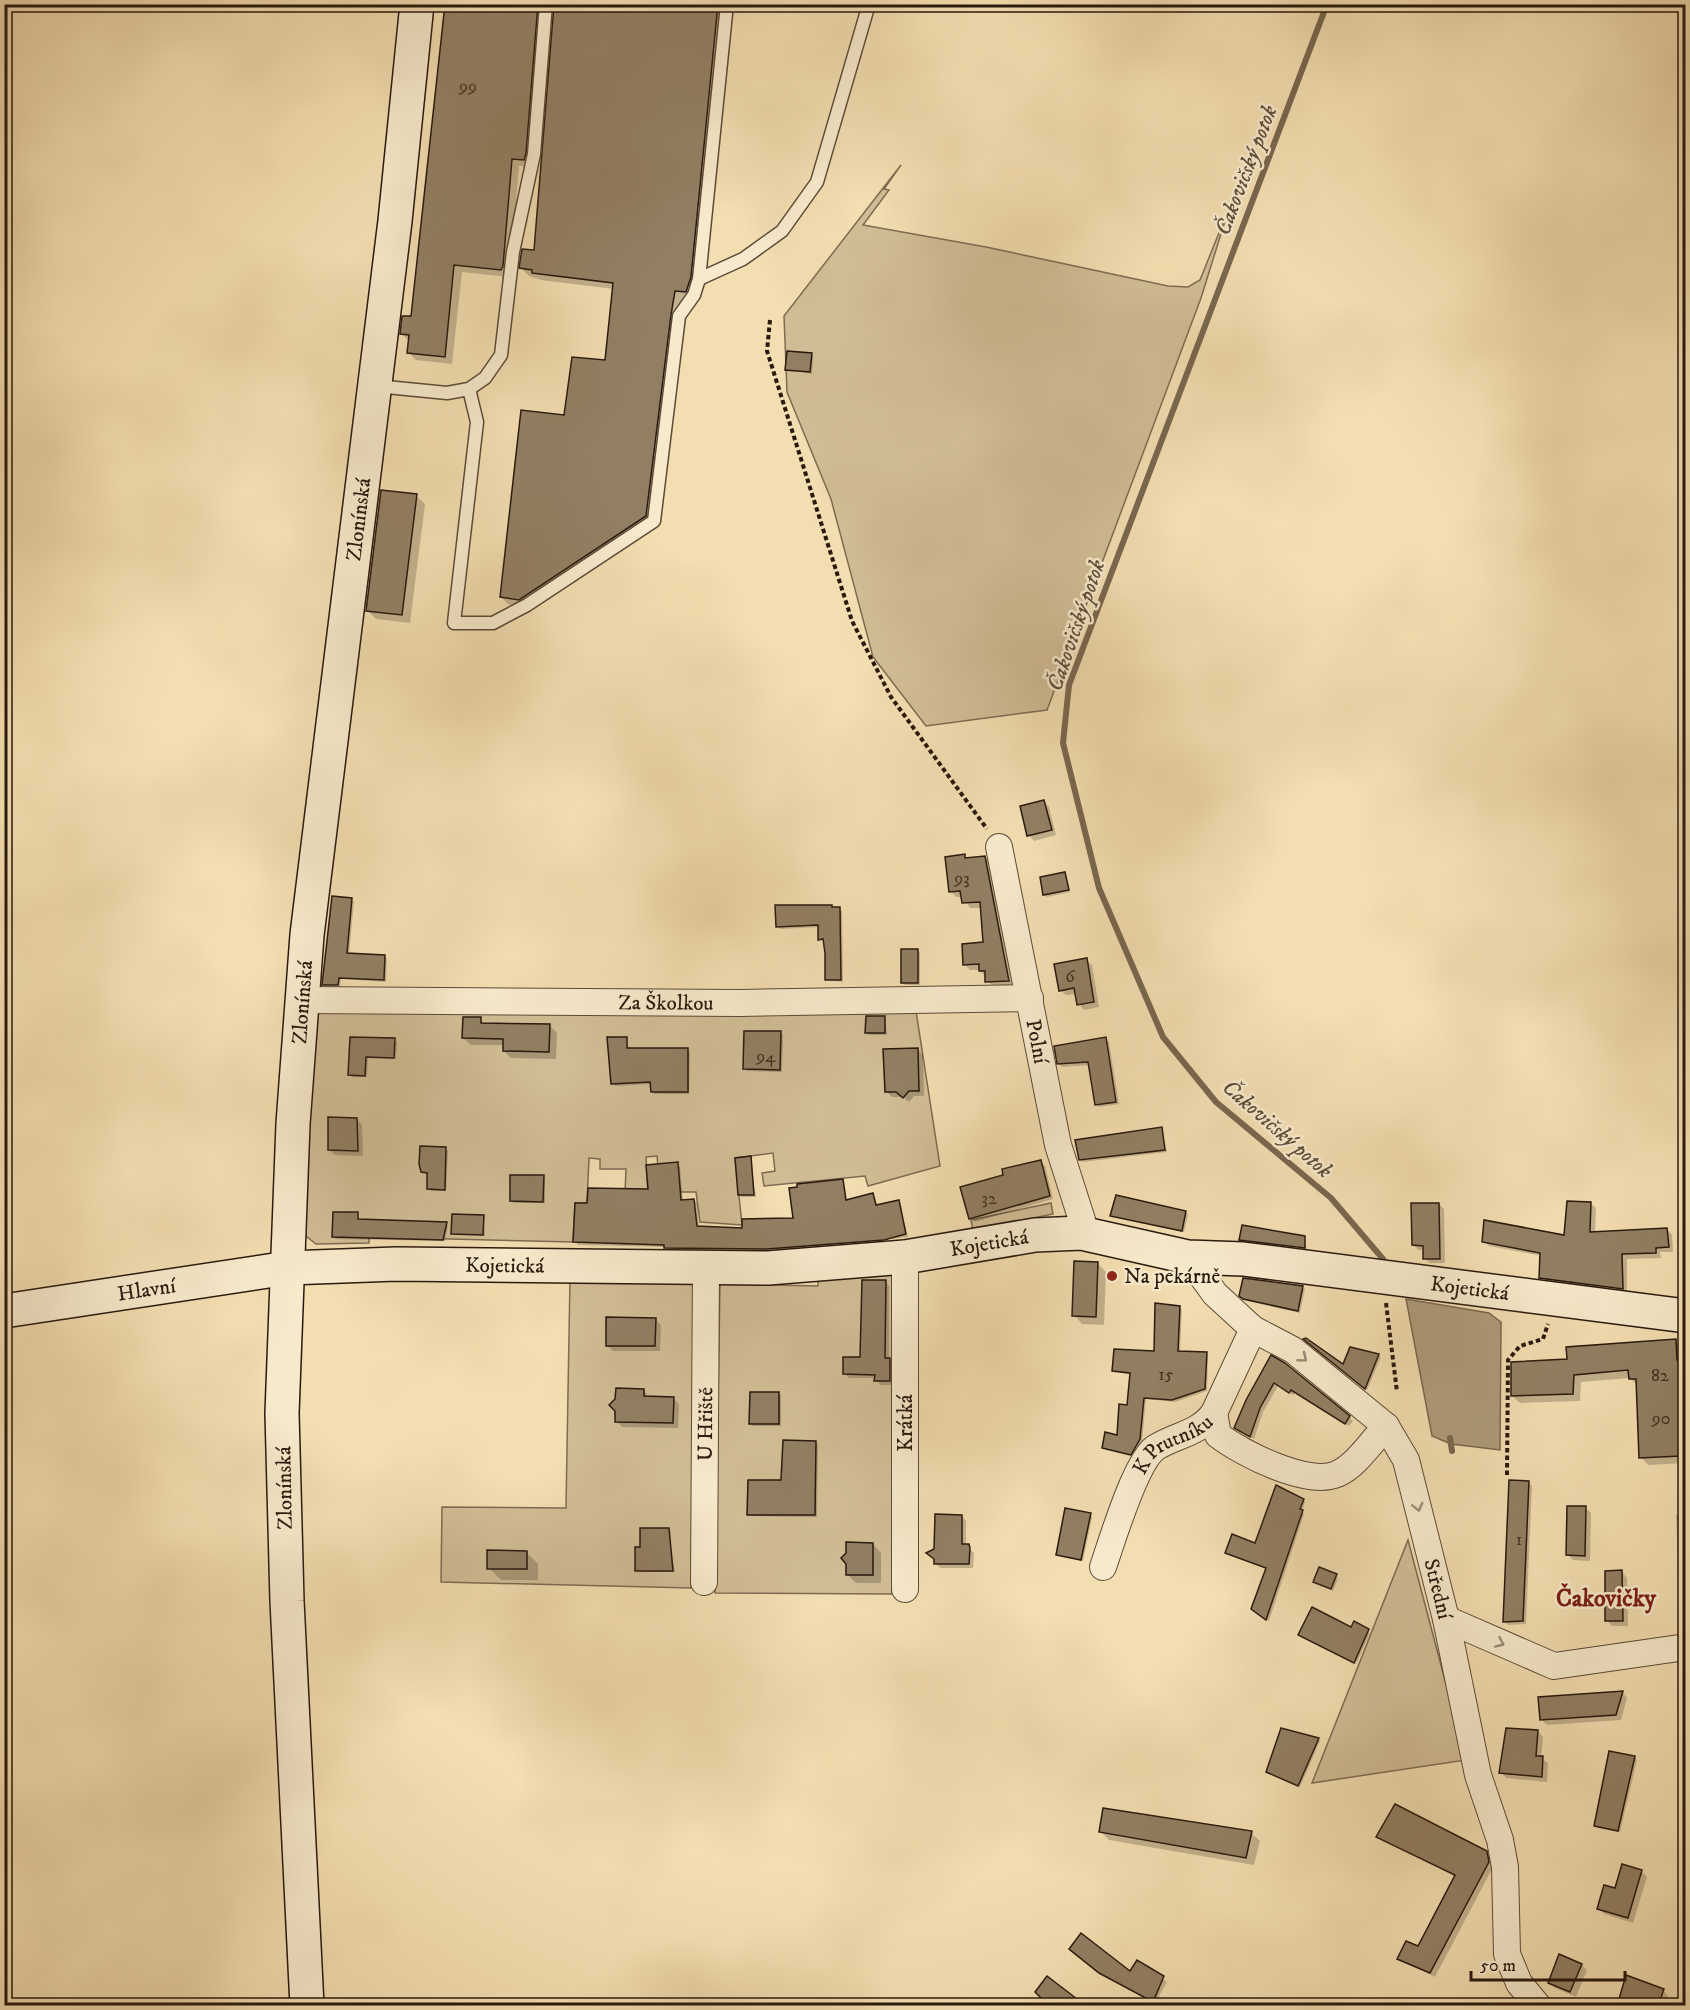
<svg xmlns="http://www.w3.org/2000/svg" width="1690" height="2010" viewBox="0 0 1690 2010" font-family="'IM FELL DW Pica',serif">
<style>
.green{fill:#d1bd95;stroke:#7d6b52;stroke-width:1.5}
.water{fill:#ae9b7a;stroke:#79674f;stroke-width:1.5}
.shadow{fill:#0003}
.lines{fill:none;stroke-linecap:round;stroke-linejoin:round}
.stream{stroke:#79674f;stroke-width:6}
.building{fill:#927f63;stroke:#29190e;stroke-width:1.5}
.lane-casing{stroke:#5c4a37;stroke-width:15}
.street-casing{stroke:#5c4a37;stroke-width:28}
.secondary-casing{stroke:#29190e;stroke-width:36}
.path{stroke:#29190e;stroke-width:4;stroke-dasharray:4.5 3;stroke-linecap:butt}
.lane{stroke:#f7eacc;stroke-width:12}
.street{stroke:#f7eacc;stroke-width:26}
.secondary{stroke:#f7eacc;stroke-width:33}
.oneway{stroke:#9a8c76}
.poi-dot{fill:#8f2418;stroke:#f7eacc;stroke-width:2}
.labels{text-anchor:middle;stroke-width:5;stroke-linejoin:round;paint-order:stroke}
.number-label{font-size:18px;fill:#433223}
.street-label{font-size:21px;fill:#29190e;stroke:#f7eacc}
.poi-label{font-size:21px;fill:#29190e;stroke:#f7eacc;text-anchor:start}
.water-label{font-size:22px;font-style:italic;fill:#5e4d39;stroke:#f7eacc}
.quarter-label{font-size:24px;font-weight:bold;fill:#7a1f14;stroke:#f7eacc}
</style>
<rect width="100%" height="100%" fill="#f3deb1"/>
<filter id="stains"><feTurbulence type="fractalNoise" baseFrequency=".00333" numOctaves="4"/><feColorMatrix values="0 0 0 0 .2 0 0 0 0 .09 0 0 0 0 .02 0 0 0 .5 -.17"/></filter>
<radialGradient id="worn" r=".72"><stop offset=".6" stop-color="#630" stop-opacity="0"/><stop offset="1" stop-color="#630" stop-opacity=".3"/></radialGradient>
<g class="green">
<polygon points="901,165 884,189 889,190 863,225 986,247 1168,286 1188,287 1200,280 1229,208 1201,298 1047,710 926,726 873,657 831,499 787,392 784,316"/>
<polygon points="315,1010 916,1011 940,1166 868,1186 865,1176 764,1186 762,1173 775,1171 773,1153 735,1158 742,1225 700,1222 696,1192 660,1192 657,1156 646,1157 648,1194 625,1192 626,1169 600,1169 600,1159 589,1158 587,1203 575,1203 573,1242 369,1237 369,1243 316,1244 297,1229"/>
<polygon points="1051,1203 1053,1214 973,1230 971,1220"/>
<polygon points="899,1269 892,1594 715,1593 720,1284 818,1286 818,1279"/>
<polygon points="570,1278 690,1280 694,1284 691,1588 441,1582 442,1507 566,1508"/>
<polygon points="1408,1540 1466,1760 1312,1783"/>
</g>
<polygon class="water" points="1406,1299 1489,1313 1501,1322 1500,1450 1451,1444 1432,1436"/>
<g class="shadow">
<polygon points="446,4 552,4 545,11 532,167 519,166 510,275 509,277 462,272 452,364 416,360 408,352 410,342 402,334 412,318"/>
<polygon points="556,4 726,4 693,299 683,298 678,323 653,524 527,607 509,605 501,597 565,417 606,362 614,289 541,280 529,276 521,268 535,252"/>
<polygon points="811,354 813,357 812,374 787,369"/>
<polygon points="416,496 425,504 410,623 376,619 367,610"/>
<polygon points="1043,801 1049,807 1056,835 1034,841 1029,835"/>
<polygon points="985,857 991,864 1015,987 993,987 980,970 970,970 964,964 985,944 982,908 970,908 963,897 956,897 950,891 946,858"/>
<polygon points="1065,873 1070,892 1047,897 1044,895"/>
<polygon points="352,899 354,902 349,955 384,956 387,959 386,982 341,979 340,987 326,987 324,984"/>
<polygon points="831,906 842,911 843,982 827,980 825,941 820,939 820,927 780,929 778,926"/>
<polygon points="917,950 920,953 920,985 905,985 902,983"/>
<polygon points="1086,960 1092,965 1099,1007 1084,1010 1079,1004 1077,994 1066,995 1060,990"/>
<polygon points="885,1017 887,1035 869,1035 867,1033"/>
<polygon points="480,1019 486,1025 549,1025 557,1033 556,1059 511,1058 504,1051 504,1045 471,1045 463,1038"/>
<polygon points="780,1033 783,1035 782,1072 747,1071 744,1068"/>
<polygon points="351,1038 394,1040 397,1042 396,1059 368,1058 367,1077 352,1077 350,1075"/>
<polygon points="626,1038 629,1049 687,1050 690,1052 689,1094 654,1094 652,1084 615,1086 613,1083"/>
<polygon points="1105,1039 1109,1042 1119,1104 1099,1107 1096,1104 1090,1065 1062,1067 1059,1064"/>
<polygon points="917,1049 923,1055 924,1096 914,1096 909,1102 903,1097 892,1097 887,1092"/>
<polygon points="357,1119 362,1125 363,1156 335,1155 329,1150"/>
<polygon points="1162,1129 1167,1152 1082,1162 1080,1160"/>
<polygon points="445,1148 448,1151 446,1191 431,1191 429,1174 422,1172"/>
<polygon points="750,1158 756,1197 742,1197 740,1195"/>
<polygon points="1041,1162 1045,1166 1053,1199 975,1222 971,1218 1005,1176"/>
<polygon points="677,1164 680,1167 683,1201 694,1200 697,1203 699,1228 744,1229 794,1219 843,1180 847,1201 873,1195 878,1206 899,1201 908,1237 771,1251 668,1250 665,1247 578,1245 575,1242 588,1205 649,1191"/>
<polygon points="543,1177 545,1179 545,1203 514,1203 511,1201"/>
<polygon points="1590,1203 1596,1208 1595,1233 1667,1229 1672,1235 1673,1252 1660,1252 1661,1258 1627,1259 1627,1293 1546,1283 1541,1278 1542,1256 1489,1246 1484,1241 1566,1237"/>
<polygon points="1439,1204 1444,1209 1445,1263 1430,1263 1425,1258 1424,1250 1418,1250 1413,1244"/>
<polygon points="1186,1212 1188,1215 1184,1232 1112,1215"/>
<polygon points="357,1214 359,1221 446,1224 448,1226 445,1241 336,1239 334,1237"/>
<polygon points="483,1216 485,1236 452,1233"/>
<polygon points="1304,1237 1307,1250 1240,1239"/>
<polygon points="1098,1264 1106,1272 1104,1325 1082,1324 1074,1315"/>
<polygon points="885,1282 889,1286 889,1358 894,1363 894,1385 880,1385 876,1378 849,1378 845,1374 861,1359"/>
<polygon points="1302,1287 1305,1289 1300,1313 1247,1301 1241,1295"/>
<polygon points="1180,1308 1182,1310 1180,1352 1208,1356 1207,1391 1175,1402 1146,1399 1142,1442 1133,1457 1106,1450 1104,1448 1118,1437 1128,1407 1131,1375 1113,1371 1156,1352"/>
<polygon points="655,1319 661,1325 660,1351 613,1351 607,1345"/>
<polygon points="1307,1340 1344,1366 1378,1355 1381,1357 1367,1390"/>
<polygon points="1675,1341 1683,1348 1686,1463 1648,1465 1641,1457 1638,1386 1630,1378 1581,1382 1580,1401 1520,1403 1512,1396 1569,1361"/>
<polygon points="1272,1357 1349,1417 1353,1421 1349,1426 1295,1393 1293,1395 1278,1386 1263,1412 1254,1439 1240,1431 1236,1428"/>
<polygon points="644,1390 649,1398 673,1398 679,1404 678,1428 622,1427 617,1421"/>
<polygon points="779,1394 781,1396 781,1426 753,1426 751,1424"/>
<polygon points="816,1442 818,1445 817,1517 751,1516 749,1514 783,1482"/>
<polygon points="1528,1482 1532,1486 1526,1624 1508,1625 1504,1621"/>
<polygon points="1303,1500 1305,1502 1302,1511 1304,1514 1269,1621 1256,1611 1268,1568 1227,1553 1256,1544"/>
<polygon points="1585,1508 1591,1513 1590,1561 1573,1560 1568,1555"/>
<polygon points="1090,1515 1092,1517 1083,1561 1060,1556 1057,1554"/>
<polygon points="1676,1515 1686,1516 1686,1624 1681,1620"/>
<polygon points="962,1516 966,1521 966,1546 974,1553 973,1568 940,1568 928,1554 935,1550"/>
<polygon points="668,1530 675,1572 638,1572 636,1570 641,1549"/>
<polygon points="873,1544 881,1553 881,1583 856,1583 847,1574 848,1554"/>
<polygon points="526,1552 538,1564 538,1580 501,1580 489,1568"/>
<polygon points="1622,1572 1627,1578 1628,1626 1612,1626 1607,1620"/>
<polygon points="1336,1576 1338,1578 1333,1591 1315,1582"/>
<polygon points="1351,1629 1370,1633 1356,1664 1299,1635"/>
<polygon points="1622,1692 1627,1698 1621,1720 1547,1725 1541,1719"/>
<polygon points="1538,1731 1543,1737 1541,1758 1548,1763 1547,1782 1506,1778 1501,1772"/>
<polygon points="1318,1739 1320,1741 1300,1787 1268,1772"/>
<polygon points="1635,1757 1637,1760 1620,1832 1598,1828 1596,1825"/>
<polygon points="1100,1831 1251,1833 1260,1841 1254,1865 1109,1840"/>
<polygon points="1378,1837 1486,1852 1491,1858 1493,1867 1435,1977 1399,1959 1418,1948 1456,1877"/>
<polygon points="1641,1871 1647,1877 1633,1923 1604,1914 1599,1909 1616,1890"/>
<polygon points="1075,1953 1130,1973 1137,1962 1167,1982 1159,1996 1161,1999 1157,2005 1105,1976"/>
<polygon points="1560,1956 1582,1965 1587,1970 1576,1997 1555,1988 1549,1982"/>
<polygon points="1663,1990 1668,1996 1665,2006 1621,2006"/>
</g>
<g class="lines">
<g class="stream">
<polyline points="1327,4 1069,685 1063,743 1099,888 1163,1037 1216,1102 1331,1198 1383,1259"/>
<polyline points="1450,1438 1452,1451"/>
</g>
</g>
<g class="building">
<polygon points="445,4 538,4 526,153 524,160 512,159 503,266 501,270 454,265 445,357 407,353 409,335 400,334 402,316 411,316"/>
<polygon points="554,4 718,4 691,277 686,292 675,291 671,315 646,516 519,600 500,597 521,410 564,415 572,357 605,360 613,283 532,273 532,270 519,268 522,249 534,250"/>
<polygon points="787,351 812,353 810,372 785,370"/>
<polygon points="381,490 417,494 402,615 366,611"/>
<polygon points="1044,800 1052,830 1027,836 1020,806"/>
<polygon points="965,854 965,858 985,856 1009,981 985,982 985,971 979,971 979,964 963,965 962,944 983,942 980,902 962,903 960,891 949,892 945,857"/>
<polygon points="1065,872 1069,890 1043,895 1040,877"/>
<polygon points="332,896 352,898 347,953 385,955 384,980 339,978 338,985 322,985"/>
<polygon points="775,905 832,905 832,907 840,907 841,980 825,980 825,953 823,939 818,940 818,925 776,927"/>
<rect x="901" y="949" width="17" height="34"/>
<polygon points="1087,958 1094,1002 1077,1005 1074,988 1059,991 1054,964"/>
<polygon points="866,1016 885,1016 885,1033 865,1033"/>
<polygon points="463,1017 481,1017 481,1023 550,1024 549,1052 503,1051 503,1039 462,1038"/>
<polygon points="744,1031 781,1031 780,1070 743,1069"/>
<polygon points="350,1037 395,1038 394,1058 366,1057 365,1076 348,1075"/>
<polygon points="607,1037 627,1037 627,1048 688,1048 688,1092 651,1092 650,1082 611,1084"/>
<polygon points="1106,1037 1116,1102 1095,1105 1088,1062 1057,1064 1054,1046"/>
<polygon points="918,1048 919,1091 909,1091 903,1098 896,1092 885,1092 883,1049"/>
<polygon points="328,1117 357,1118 358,1151 328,1150"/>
<polygon points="1162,1127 1165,1150 1079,1160 1075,1140"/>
<polygon points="420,1146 446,1147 445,1190 427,1189 427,1173 421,1172 419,1164"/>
<polygon points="751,1156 754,1195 738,1195 735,1158"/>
<polygon points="1041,1160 1050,1196 969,1219 960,1187 1003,1175 1002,1169"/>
<polygon points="678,1162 681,1200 694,1199 697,1226 742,1228 742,1219 793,1218 789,1188 797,1187 797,1184 843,1179 846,1200 873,1193 876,1205 899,1200 906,1234 884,1240 767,1249 664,1248 664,1245 573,1242 575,1203 587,1203 588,1188 648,1189 646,1165"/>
<polygon points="510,1175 544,1175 543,1202 510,1201"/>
<polygon points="1116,1195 1186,1211 1182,1231 1110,1216"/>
<polygon points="1567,1201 1591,1202 1590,1232 1667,1228 1669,1247 1656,1248 1656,1253 1622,1254 1623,1289 1539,1278 1540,1253 1482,1242 1484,1220 1564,1235"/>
<polygon points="1411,1203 1439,1203 1440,1259 1423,1259 1423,1246 1412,1245"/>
<polygon points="333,1212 358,1212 358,1219 447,1222 443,1240 332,1237"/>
<polygon points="452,1214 484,1215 483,1235 451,1234"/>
<polygon points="1242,1225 1305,1236 1305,1248 1239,1240"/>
<polygon points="1074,1261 1098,1262 1096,1317 1072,1316"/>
<polygon points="1243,1278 1303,1286 1298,1311 1243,1299 1239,1296"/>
<polygon points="862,1280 886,1280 885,1358 890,1358 890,1381 874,1381 875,1375 843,1374 843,1357 860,1357"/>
<polygon points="1155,1303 1180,1306 1178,1351 1207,1352 1205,1389 1172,1400 1144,1398 1140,1439 1131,1455 1102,1448 1105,1432 1117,1435 1119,1404 1127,1405 1130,1373 1112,1371 1114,1349 1154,1351"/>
<polygon points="606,1317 656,1318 655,1346 606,1346"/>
<polygon points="1306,1338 1343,1364 1350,1347 1379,1354 1365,1389 1303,1339"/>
<polygon points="1676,1339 1677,1360 1686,1362 1686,1432 1680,1431 1681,1456 1639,1458 1636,1379 1629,1379 1628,1370 1574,1375 1573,1394 1511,1396 1511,1362 1567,1359 1566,1347"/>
<polygon points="1271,1355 1285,1363 1350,1416 1345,1424 1291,1390 1289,1393 1274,1383 1260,1408 1250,1437 1234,1428 1246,1400"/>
<polygon points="616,1388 644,1389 644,1396 674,1397 673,1423 615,1422 615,1411 609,1405 615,1399"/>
<polygon points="750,1392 779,1392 779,1424 749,1424"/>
<polygon points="783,1440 816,1441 815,1515 747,1515 748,1480 781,1480"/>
<polygon points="1509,1480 1529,1481 1523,1621 1503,1622"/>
<polygon points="1276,1485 1304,1499 1300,1509 1303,1510 1266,1620 1251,1609 1266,1568 1225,1553 1232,1534 1255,1543"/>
<polygon points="1567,1506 1586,1506 1585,1556 1566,1555"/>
<polygon points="1065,1508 1091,1513 1081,1560 1056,1555"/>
<polygon points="935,1514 962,1515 962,1544 969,1544 970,1548 969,1564 934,1564 934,1559 926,1553 934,1549"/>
<polygon points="640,1528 669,1528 673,1571 635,1571 635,1547 640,1547"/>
<polygon points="846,1542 873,1543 873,1575 846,1575 846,1564 841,1558 846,1553"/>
<polygon points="487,1550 527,1551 527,1569 487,1569"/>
<polygon points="1319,1567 1337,1574 1331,1589 1313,1582"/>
<polygon points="1622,1570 1623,1621 1605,1621 1605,1571"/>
<polygon points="1312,1607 1351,1627 1354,1621 1369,1629 1354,1663 1298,1635"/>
<polygon points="1623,1691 1616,1715 1540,1720 1538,1697"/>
<polygon points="1281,1728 1319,1738 1298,1786 1266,1772"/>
<polygon points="1506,1728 1538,1730 1536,1756 1543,1756 1542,1777 1499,1773"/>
<polygon points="1609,1751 1635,1756 1618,1831 1594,1826"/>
<polygon points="1395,1804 1487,1851 1489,1862 1430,1973 1397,1959 1406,1941 1418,1946 1455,1875 1376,1837"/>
<polygon points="1103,1808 1252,1831 1246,1858 1099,1832"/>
<polygon points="1622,1864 1642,1870 1628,1918 1597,1909 1604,1885 1615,1888"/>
<polygon points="1081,1933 1130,1971 1137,1960 1164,1976 1153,2002 1099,1973 1069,1949"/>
<polygon points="1559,1954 1582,1964 1570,1992 1548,1983"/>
<polygon points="1626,1975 1664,1989 1658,2006 1617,2006"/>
<polygon points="1047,1976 1064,1989 1086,2006 1049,2006 1035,1992"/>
</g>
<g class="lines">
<defs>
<g id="lane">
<polyline points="699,279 743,259 782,231 817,182 869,4"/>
<polyline points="376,386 447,393 469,389 485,378 501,355 513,252 534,154 546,4"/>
<polyline points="469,389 477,422 454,623 493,623 527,605 654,521 679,316 694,295 699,279 727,4"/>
</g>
<g id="street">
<path id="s1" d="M 999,847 L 1058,1145 L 1082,1220 L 1081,1233"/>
<path id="s2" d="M 303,1000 L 740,1003 L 1030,998"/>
<path id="s3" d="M 1188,1257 L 1215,1294 L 1253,1329 L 1293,1350 L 1386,1426 L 1406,1460 L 1446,1619 L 1478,1775 L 1500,1840 L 1505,1867 L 1507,1954 L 1519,1983 L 1538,2006"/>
<path d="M 1214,1413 L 1218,1435 C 1241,1453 1308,1487 1337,1474 C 1356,1466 1372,1441 1386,1426"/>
<path id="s4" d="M 1103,1567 C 1112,1541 1135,1463 1155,1448 C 1175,1435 1199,1434 1214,1413 L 1253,1329"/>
<path id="s5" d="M 704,1582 L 706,1267"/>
<polyline points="905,1589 905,1257"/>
<polyline points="1446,1619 1554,1666 1686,1647"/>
</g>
<g id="secondary">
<path id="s6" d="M 4,1311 L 288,1268 L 396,1264 L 768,1268 L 905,1257 L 1035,1235 L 1081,1233 L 1188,1257 L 1243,1259 L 1686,1316"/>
<path id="s7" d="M 307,2006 L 287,1601 L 282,1413 L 293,1124 L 307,935 L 395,221 L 417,4"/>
</g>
</defs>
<use href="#lane" class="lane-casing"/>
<use href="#street" class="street-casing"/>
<use href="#secondary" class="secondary-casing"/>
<g class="path">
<polyline points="770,320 767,351 852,621 891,697 987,829"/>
<polyline points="1386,1303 1397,1392"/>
<polyline points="1507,1475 1508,1360 1520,1346 1543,1339 1548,1324"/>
</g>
<use href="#lane" class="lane"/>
<use href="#street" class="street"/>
<use href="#secondary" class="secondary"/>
</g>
<defs><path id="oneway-chevron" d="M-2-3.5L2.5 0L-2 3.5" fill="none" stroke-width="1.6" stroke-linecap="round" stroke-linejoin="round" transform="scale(1.5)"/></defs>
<g class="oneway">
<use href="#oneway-chevron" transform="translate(1303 1358) rotate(39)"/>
<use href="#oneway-chevron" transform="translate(1418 1507) rotate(76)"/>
<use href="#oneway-chevron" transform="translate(1500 1643) rotate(23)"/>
</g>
<circle class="poi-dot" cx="1112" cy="1276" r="6"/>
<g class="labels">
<g class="number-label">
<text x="468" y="92">99</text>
<text x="962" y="884">93</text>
<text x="1070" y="982">6</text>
<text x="766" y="1062">94</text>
<text x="989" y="1204">32</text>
<text x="1166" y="1380">15</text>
<text x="1660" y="1381">82</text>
<text x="1661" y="1424">90</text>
<text x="1519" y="1545">1</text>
</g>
<g class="street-label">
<text dy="7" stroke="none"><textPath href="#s7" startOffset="1491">Zlonínská</textPath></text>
<text dy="7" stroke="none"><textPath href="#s7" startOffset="1005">Zlonínská</textPath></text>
<text dy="7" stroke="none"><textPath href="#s2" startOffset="363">Za Školkou</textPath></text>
<text dy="7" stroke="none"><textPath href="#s1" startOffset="198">Polní</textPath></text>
<text dy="7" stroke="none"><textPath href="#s6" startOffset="990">Kojetická</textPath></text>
<text dy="7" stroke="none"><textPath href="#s6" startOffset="504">Kojetická</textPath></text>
<text dy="7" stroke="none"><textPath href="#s6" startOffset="1476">Kojetická</textPath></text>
<text dy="7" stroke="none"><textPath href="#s6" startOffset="144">Hlavní</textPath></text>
<text transform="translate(905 1423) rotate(-90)" y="7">Krátká</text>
<text dy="7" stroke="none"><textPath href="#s5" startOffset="158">U Hřiště</textPath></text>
<text dy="7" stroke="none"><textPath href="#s4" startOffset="147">K Prutníku</textPath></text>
<text transform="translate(284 1488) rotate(-91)" y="7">Zlonínská</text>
<text dy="7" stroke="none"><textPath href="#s3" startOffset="435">Střední</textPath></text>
</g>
<g class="poi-label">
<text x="1124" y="1283">Na pekárně</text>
</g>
<g class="water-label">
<text transform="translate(1245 170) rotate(-69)" y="8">Čakovičský potok</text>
<text transform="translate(1075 625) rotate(-71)" y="8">Čakovičský potok</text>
<text transform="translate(1278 1128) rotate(41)" y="8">Čakovičský potok</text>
</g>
<g class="quarter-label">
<text x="1606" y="1606">Čakovičky</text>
</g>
</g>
<rect width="1690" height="2010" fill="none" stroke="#f3deb1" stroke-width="24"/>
<rect x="6" y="6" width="1678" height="1998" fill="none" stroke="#29190e" stroke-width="3"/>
<rect x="12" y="12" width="1666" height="1986" fill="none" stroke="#29190e" stroke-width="1.5"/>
<path d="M1471 1971v9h154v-9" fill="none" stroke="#29190e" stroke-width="3"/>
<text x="1480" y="1971" font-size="18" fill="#29190e" stroke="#f7eacc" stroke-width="4.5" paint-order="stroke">50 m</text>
<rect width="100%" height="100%" filter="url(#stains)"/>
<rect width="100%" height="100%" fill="url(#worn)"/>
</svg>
